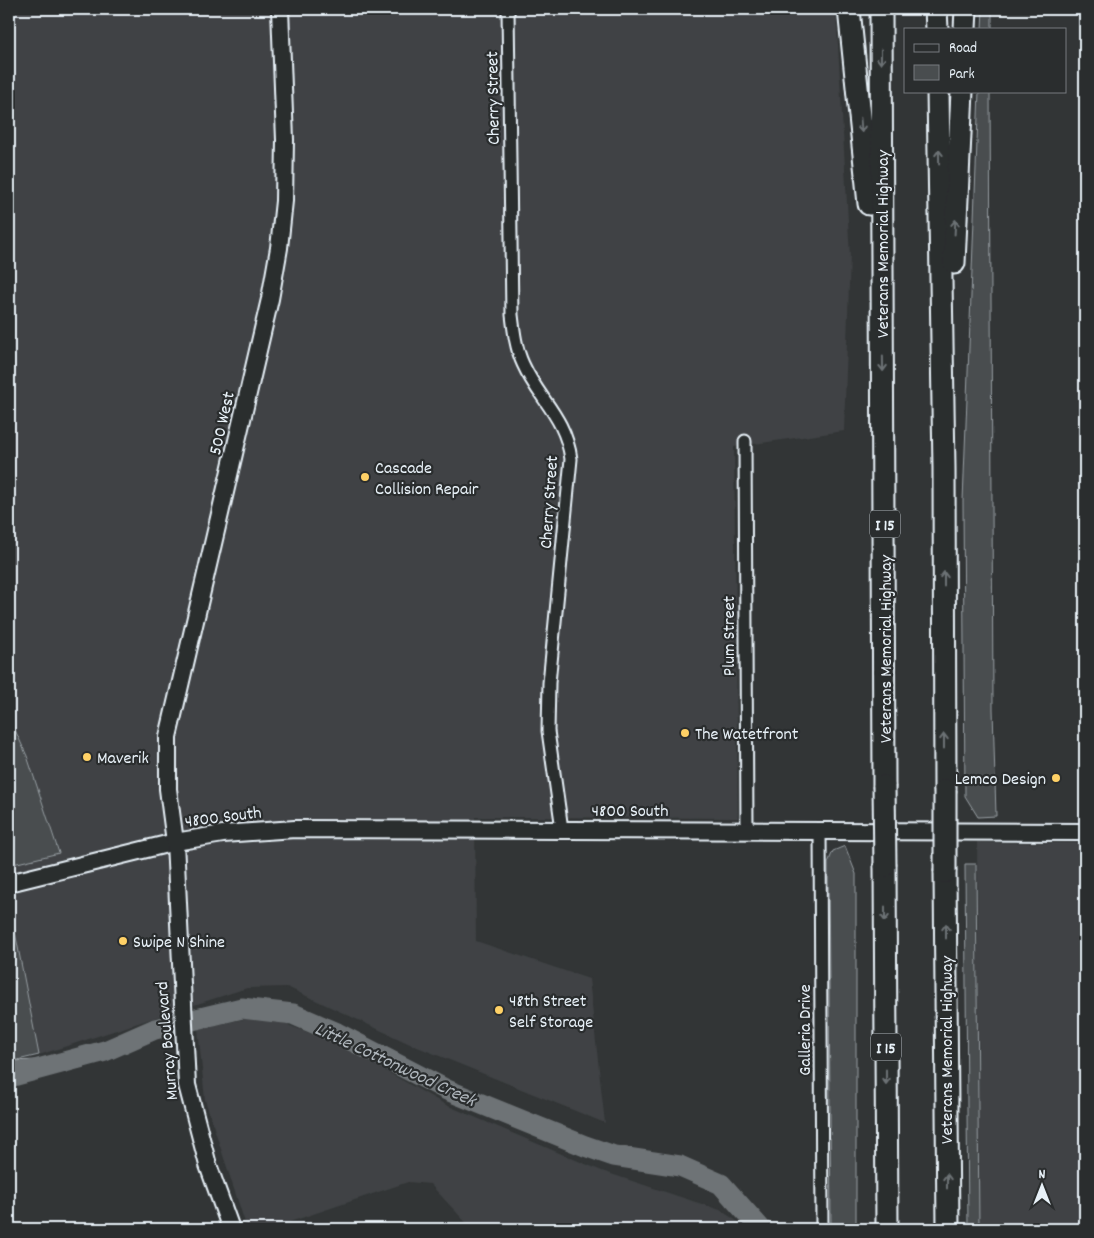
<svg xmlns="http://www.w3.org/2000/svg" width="1094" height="1238" viewBox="0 0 1094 1238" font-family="Dekko,sans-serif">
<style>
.built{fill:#3f4244}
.green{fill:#494d4f;stroke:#989fa4}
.water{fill:#6e7376;stroke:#9fa5aa}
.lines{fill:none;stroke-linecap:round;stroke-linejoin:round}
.river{stroke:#6e7376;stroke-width:21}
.street-casing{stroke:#e8f1f8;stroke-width:15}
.secondary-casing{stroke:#e8f1f8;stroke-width:20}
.highway-casing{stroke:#e8f1f8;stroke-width:25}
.street{stroke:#2a2d2e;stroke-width:11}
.secondary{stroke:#2a2d2e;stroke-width:16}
.highway{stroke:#2a2d2e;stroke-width:21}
.highway-bridge-casing{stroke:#e8f1f8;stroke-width:25;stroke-linecap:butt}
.highway-bridge{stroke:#2a2d2e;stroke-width:21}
.oneway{stroke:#6c7275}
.poi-dot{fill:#ffd166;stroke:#2a2d2e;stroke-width:2}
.labels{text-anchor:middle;stroke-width:4.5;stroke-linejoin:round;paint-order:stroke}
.shield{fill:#2a2d2e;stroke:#afb6bb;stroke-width:1}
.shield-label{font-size:16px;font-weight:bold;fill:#e8f1f8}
.street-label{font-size:18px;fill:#e8f1f8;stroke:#2a2d2e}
.poi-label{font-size:18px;fill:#e8f1f8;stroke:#2a2d2e;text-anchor:start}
.water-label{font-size:19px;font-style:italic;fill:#b1b8be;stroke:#2a2d2e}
</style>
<rect width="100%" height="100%" fill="#323536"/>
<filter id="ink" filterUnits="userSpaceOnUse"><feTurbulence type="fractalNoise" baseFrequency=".02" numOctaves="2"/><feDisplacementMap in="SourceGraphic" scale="10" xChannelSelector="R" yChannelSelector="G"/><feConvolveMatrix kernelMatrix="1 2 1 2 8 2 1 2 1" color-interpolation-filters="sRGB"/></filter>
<g filter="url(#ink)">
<g class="built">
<polygon points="9,9 836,9 850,256 844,431 734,447 738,818 475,817 476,941 589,979 605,1123 410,1044 287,987 247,988 39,1055 9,901 9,865 59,852 27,756 9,717"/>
<polygon points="977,842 1085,843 1085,1229 979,1229"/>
<polygon points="262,1015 338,1044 446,1105 602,1171 720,1210 749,1229 472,1229 430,1184 408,1182 269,1229 247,1229 205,1100 198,1029"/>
</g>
<g class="green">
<polygon points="983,9 992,9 992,29 982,29"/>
<polygon points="979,91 990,91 993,709 996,816 978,817 965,796 963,501"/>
<polygon points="9,717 27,756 59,853 9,865"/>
<polygon points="845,846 856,874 856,1229 831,1229 828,863 833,851"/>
<polygon points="965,864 976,864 979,1229 968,1229"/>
<polygon points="9,901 39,1055 9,1062"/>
</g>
<polygon class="water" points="37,1060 12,1073 9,1075 9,1061"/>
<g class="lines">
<polyline class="river" points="9,1077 105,1051 155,1029 242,1008 293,1014 337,1033 447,1090 585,1146 614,1156 680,1166 721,1184 761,1229"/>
<defs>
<g id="street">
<path d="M 508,9 L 512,315 C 514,332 516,349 523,364 C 539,400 565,416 571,459 L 549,683 L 548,731 L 562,829"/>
<polyline points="745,441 747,830"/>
<polyline points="820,830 822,1229"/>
</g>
<g id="secondary">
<polyline points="9,883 175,842 223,834 295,829 1085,832"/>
<polyline points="231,1229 208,1165 187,1085 175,842 168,789 168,737 270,299 279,248 284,201 285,140 280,9"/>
</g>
<g id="highway">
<polyline points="849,9 869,204"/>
<polyline points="881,9 884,786"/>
<polyline points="936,9 937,29"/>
<polyline points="965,29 966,9"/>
<polyline points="938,91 944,468 945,790"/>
<polyline points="954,263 962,91"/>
<polyline points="885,866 887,1229"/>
<polyline points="945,872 948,1229"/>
</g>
</defs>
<use href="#street" class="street-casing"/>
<use href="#secondary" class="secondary-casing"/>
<use href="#highway" class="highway-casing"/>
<use href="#street" class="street"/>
<use href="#secondary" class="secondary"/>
<use href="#highway" class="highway"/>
<defs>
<g id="highway-bridge">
<polyline points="884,786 885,866"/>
<polyline points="945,790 945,872"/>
</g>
</defs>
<use href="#highway-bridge" class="highway-bridge-casing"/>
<use href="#highway-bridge" class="highway-bridge"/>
</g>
<defs><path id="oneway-shaft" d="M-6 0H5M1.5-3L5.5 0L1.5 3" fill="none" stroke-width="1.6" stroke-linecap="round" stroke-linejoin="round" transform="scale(1.25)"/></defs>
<g class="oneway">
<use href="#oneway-shaft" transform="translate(881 57) rotate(90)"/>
<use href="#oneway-shaft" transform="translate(861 125) rotate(85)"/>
<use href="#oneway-shaft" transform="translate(939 157) rotate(-91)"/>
<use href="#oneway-shaft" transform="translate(955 227) rotate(-87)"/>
<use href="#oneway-shaft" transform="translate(883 364) rotate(89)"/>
<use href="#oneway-shaft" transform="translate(944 579) rotate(-90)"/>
<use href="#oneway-shaft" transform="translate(944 741) rotate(-90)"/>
<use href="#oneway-shaft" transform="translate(885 914) rotate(90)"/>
<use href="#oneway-shaft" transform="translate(946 931) rotate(-90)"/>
<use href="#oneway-shaft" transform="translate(886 1077) rotate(90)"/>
<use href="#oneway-shaft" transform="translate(947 1181) rotate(-90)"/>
</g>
</g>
<g class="poi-dot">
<circle cx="365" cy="477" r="5"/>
<circle cx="685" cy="733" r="5"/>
<circle cx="87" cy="757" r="5"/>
<circle cx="1056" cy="778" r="5"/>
<circle cx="123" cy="941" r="5"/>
<circle cx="499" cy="1010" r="5"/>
</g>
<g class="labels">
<g class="shield">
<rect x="870" y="510.5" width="30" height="27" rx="4"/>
<rect x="871" y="1033.5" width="30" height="27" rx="4"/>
</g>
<g class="shield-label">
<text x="885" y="530">I 15</text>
<text x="886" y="1053">I 15</text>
</g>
<g class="street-label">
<text transform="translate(492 98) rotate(-91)" y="6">Cherry Street</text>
<text transform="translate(882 244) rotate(-90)" y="6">Veterans Memorial Highway</text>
<text transform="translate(221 423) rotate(-77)" y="6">500 West</text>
<text transform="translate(548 502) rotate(-86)" y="6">Cherry Street</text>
<text transform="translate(728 636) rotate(-90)" y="6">Plum Street</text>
<text transform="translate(885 649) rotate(-90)" y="6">Veterans Memorial Highway</text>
<text x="630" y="816">4800 South</text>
<text transform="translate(223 816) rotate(-7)" y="6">4800 South</text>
<text transform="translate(804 1030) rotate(-90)" y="6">Galleria Drive</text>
<text transform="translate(166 1041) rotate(-95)" y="6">Murray Boulevard</text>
<text transform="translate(946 1050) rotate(-90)" y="6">Veterans Memorial Highway</text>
</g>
<g class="poi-label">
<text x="375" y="473">Cascade<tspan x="375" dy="21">Collision Repair</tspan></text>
<text x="695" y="739">The Watetfront</text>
<text x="97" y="763">Maverik</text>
<text x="1046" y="784" text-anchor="end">Lemco Design</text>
<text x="133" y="947">Swipe N Shine</text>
<text x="509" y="1006">48th Street<tspan x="509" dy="21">Self Storage</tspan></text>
</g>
<g class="water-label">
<text transform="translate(396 1063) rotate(25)" y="7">Little Cottonwood Creek</text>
</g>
</g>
<rect width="1094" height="1238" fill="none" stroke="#2a2d2e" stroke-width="30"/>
<rect x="15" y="15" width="1064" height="1208" fill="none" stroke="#e8f1f8" stroke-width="2" filter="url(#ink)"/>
<rect x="904" y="28" width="162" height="65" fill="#2a2d2e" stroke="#767b7f"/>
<rect x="914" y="44" width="25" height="8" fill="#2a2d2e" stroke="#767b7f"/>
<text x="949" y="52" font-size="15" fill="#e8f1f8">Road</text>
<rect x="914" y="65" width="25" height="15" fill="#494d4f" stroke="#767b7f"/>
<text x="949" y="78" font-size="15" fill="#e8f1f8">Park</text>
<g transform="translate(1042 1186)" stroke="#2a2d2e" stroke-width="4" paint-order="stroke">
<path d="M0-4L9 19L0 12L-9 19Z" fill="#e8f1f8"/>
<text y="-8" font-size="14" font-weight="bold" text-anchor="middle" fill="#e8f1f8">N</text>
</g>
</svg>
